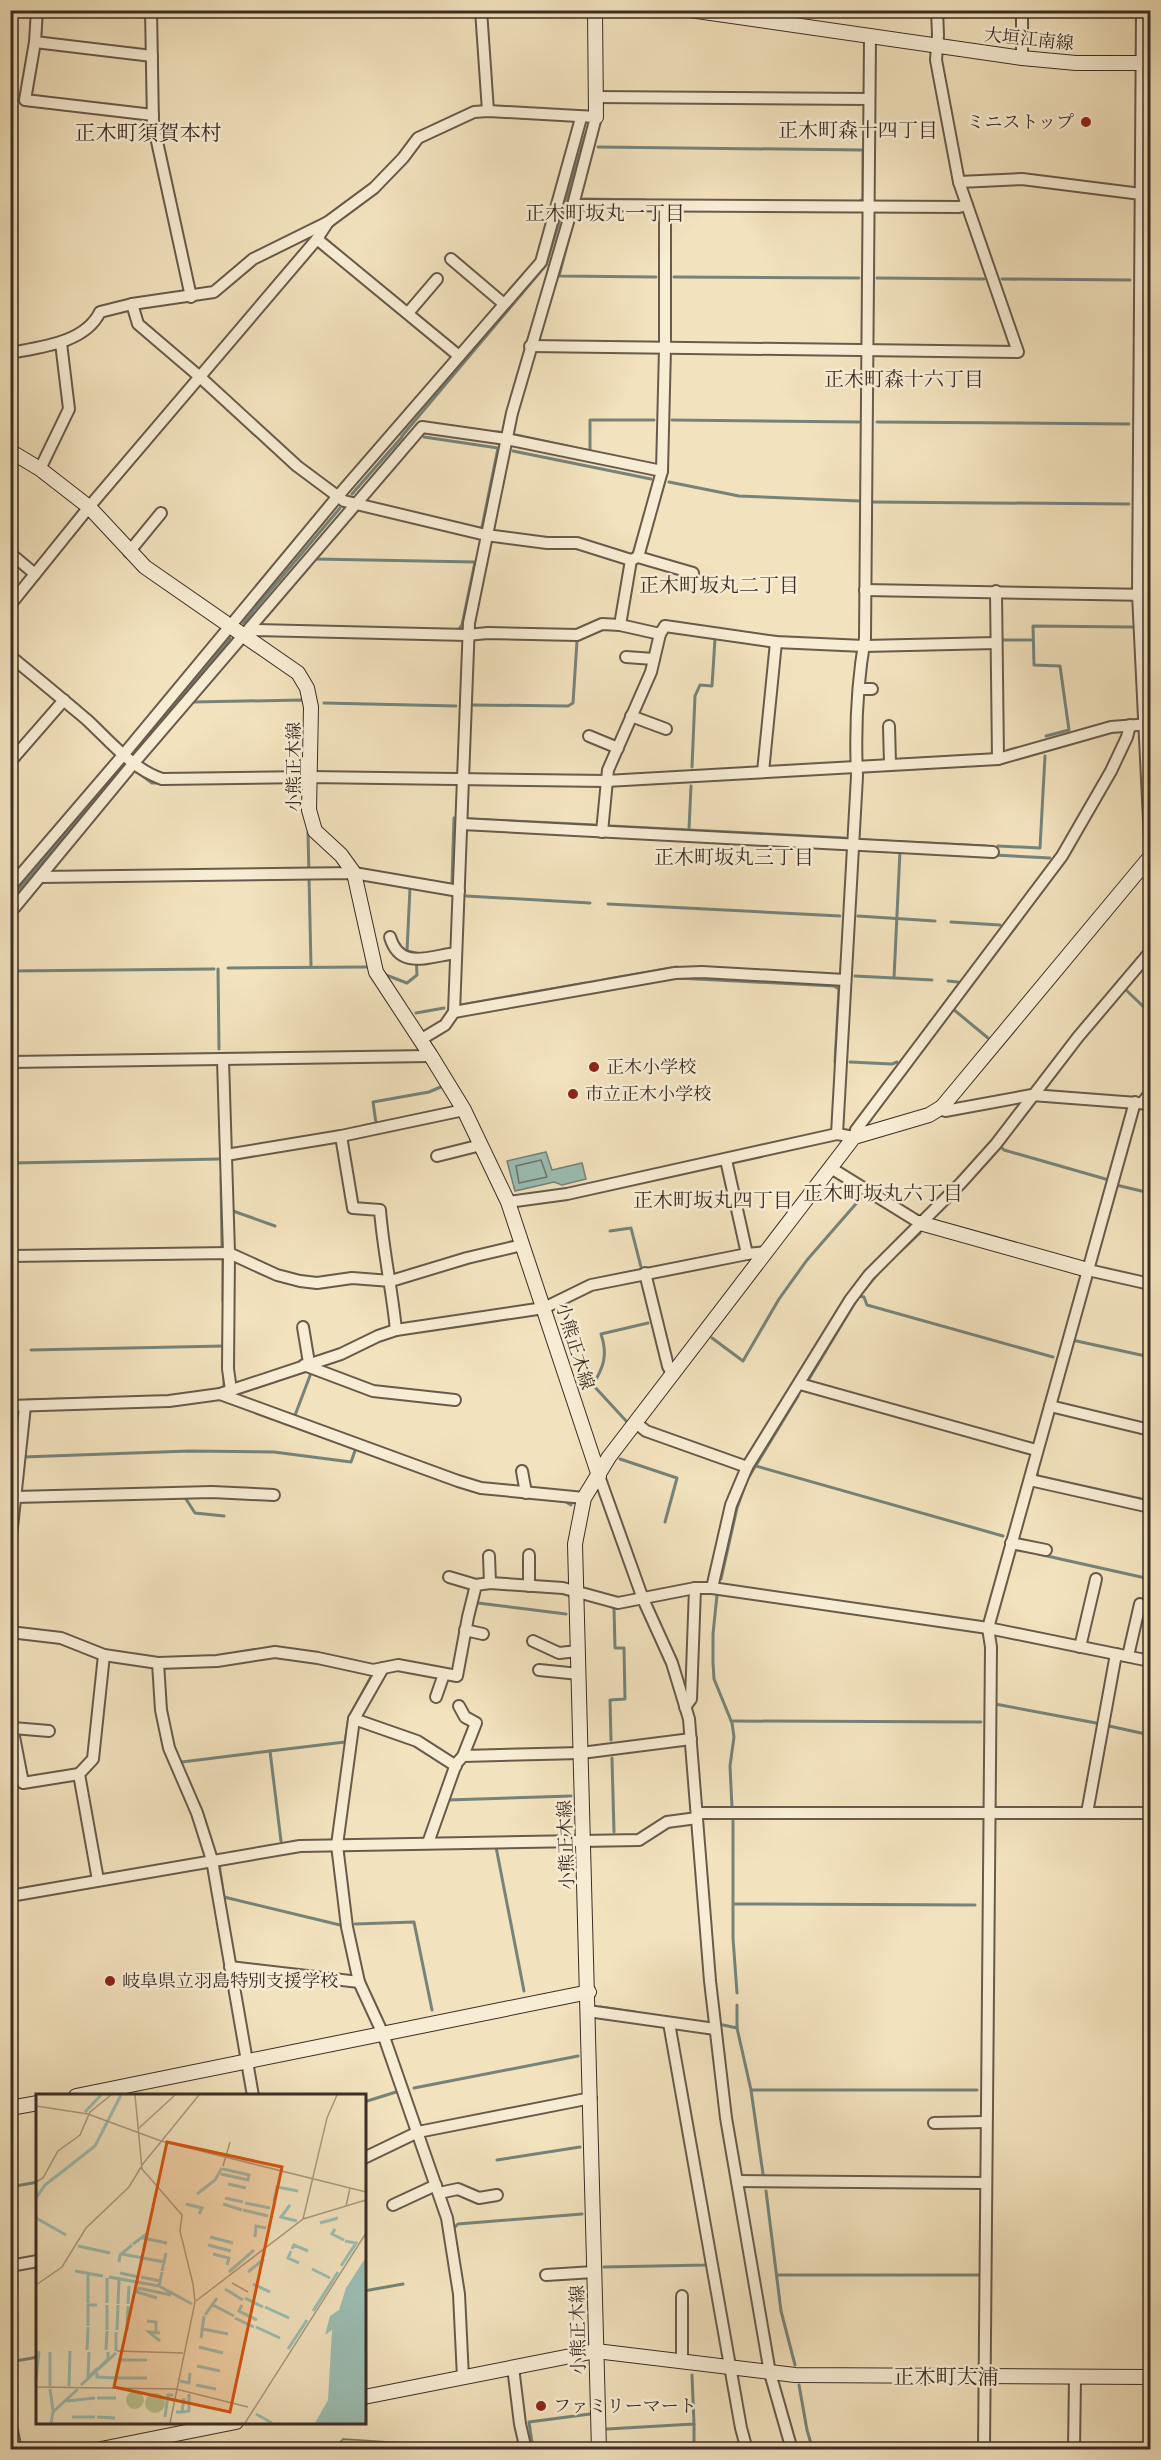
<svg xmlns="http://www.w3.org/2000/svg" width="1161" height="2460" viewBox="0 0 1161 2460" font-family="'Sorts Mill Goudy','Noto Serif JP',serif">
<style>
.green{fill:#bcc390;stroke:#7c785a;stroke-width:1.5}
.water{fill:#9bbdb3;stroke:#75837a;stroke-width:1.5}
.lines{fill:none;stroke-linecap:round;stroke-linejoin:round}
.shore{stroke:#6b756c;stroke-width:1.5}
.stream{stroke:#75837a;stroke-width:3}
.street-casing{stroke:#695a4b;stroke-width:14}
.secondary-casing{stroke:#3b2d25;stroke-width:16}
.street{stroke:#f7ecd4;stroke-width:10}
.secondary{stroke:#f7ecd4;stroke-width:14}
.poi-dot{fill:#8f2418;stroke:#f7ecd4;stroke-width:2}
.labels{text-anchor:middle;stroke-width:5;stroke-linejoin:round;paint-order:stroke}
.street-label{font-size:18px;fill:#3b2d25;stroke:#f7ecd4}
.poi-label{font-size:18px;fill:#3b2d25;stroke:#f7ecd4;text-anchor:start}
.neighbourhood-label{font-size:20px;fill:#3b2d25;stroke:#f7ecd4}
.quarter-label{font-size:21px;fill:#3b2d25;stroke:#f7ecd4}
.inset-river{fill:none;stroke:#9bbdb3;stroke-width:3}
.inset-road{fill:none;stroke:#a99a80;stroke-width:1.5}
.view{fill:#d7550e;fill-opacity:0.15;stroke:#d7550e;stroke-width:3}
.inset-edge{fill:none;stroke:#3b2d25;stroke-width:3}
</style>
<rect width="100%" height="100%" fill="#f2e2bd"/>
<filter id="stains"><feTurbulence type="fractalNoise" baseFrequency=".00333" numOctaves="4"/><feColorMatrix values="0 0 0 0 .2 0 0 0 0 .09 0 0 0 0 .02 0 0 0 .5 -.17"/></filter>
<radialGradient id="worn" r=".72"><stop offset=".6" stop-color="#630" stop-opacity="0"/><stop offset="1" stop-color="#630" stop-opacity=".3"/></radialGradient>
<polygon class="green" points="343,2439 484,2448 487,2449 333,2449"/>
<polygon class="water" points="546,1152 552,1170 582,1163 586,1179 562,1185 554,1182 515,1191 507,1161"/>
<g class="lines">
<polygon class="shore" points="541,1160 547,1177 519,1183 516,1166"/>
<g class="stream">
<polyline points="598,147 863,150 863,199 859,202"/>
<polyline points="584,199 645,200"/>
<polyline points="572,226 559,276 656,277"/>
<polyline points="674,277 859,278"/>
<polyline points="877,278 984,279"/>
<polyline points="1002,279 1130,280"/>
<polyline points="1147,343 1148,215 1150,212"/>
<polyline points="672,420 859,422"/>
<polyline points="877,422 1129,424"/>
<polyline points="489,432 499,432"/>
<polyline points="516,435 590,451 590,420 654,420"/>
<polyline points="402,436 546,265 586,133"/>
<polyline points="424,437 498,448 482,527 478,529"/>
<polyline points="513,451 651,479"/>
<polyline points="669,482 739,496 860,501"/>
<polyline points="1146,486 1147,361"/>
<polyline points="352,494 402,437"/>
<polyline points="873,502 1129,504"/>
<polyline points="1146,504 1145,545 1150,545"/>
<polyline points="315,559 475,562 462,625 459,629"/>
<polyline points="243,623 340,508"/>
<polyline points="1003,640 1033,640"/>
<polyline points="193,702 302,700 304,702"/>
<polyline points="324,703 456,706"/>
<polyline points="473,705 568,706 573,703 577,641"/>
<polyline points="1046,736 1069,730 1060,666 1034,665 1033,626 1132,627"/>
<polyline points="132,755 230,638"/>
<polyline points="692,767 695,696 700,685 712,686 715,639"/>
<polyline points="139,773 152,783 161,783"/>
<polyline points="470,819 595,825"/>
<polyline points="610,826 845,838"/>
<polyline points="689,829 691,786"/>
<polyline points="308,832 311,967"/>
<polyline points="864,840 986,846"/>
<polyline points="998,846 1040,848 1045,756"/>
<polyline points="994,855 1050,858"/>
<polyline points="452,882 454,818"/>
<polyline points="14,895 126,762"/>
<polyline points="466,896 590,903"/>
<polyline points="608,904 840,916"/>
<polyline points="858,916 935,921"/>
<polyline points="951,922 1000,925"/>
<polyline points="1014,929 1031,905"/>
<polyline points="228,968 368,967"/>
<polyline points="218,969 219,1049"/>
<polyline points="10,971 214,969"/>
<polyline points="386,975 407,983 417,975 416,953 407,951 410,888 451,894"/>
<polyline points="855,976 894,978 900,851"/>
<polyline points="677,978 834,986 839,989 835,1062"/>
<polyline points="895,978 932,980"/>
<polyline points="603,980 677,967"/>
<polyline points="948,981 958,982"/>
<polyline points="1125,989 1150,1013"/>
<polyline points="461,1005 586,983"/>
<polyline points="953,1009 988,1038"/>
<polyline points="416,1013 444,1008"/>
<polyline points="850,1062 892,1064 897,1062"/>
<polyline points="363,1126 376,1123 373,1102 429,1092 443,1086"/>
<polyline points="1000,1146 1004,1150 1109,1180"/>
<polyline points="10,1163 221,1159"/>
<polyline points="221,1177 222,1247"/>
<polyline points="971,1179 993,1155"/>
<polyline points="1116,1185 1150,1193"/>
<polyline points="233,1211 275,1226"/>
<polyline points="610,1231 631,1228 641,1267"/>
<polyline points="904,1248 920,1233"/>
<polyline points="223,1260 223,1301"/>
<polyline points="865,1289 880,1271"/>
<polyline points="859,1296 864,1297 867,1305 1053,1357"/>
<polyline points="712,1338 743,1361 779,1299 807,1260 861,1198"/>
<polyline points="1072,1340 1150,1357"/>
<polyline points="10,1350 15,1350"/>
<polyline points="31,1350 224,1346"/>
<polyline points="224,1373 224,1390"/>
<polyline points="809,1379 857,1299"/>
<polyline points="27,1400 102,1398"/>
<polyline points="294,1418 311,1373"/>
<path d="M 628,1423 L 593,1385 C 604,1366 608,1355 601,1334 L 648,1323"/>
<polyline points="10,1457 14,1457"/>
<polyline points="23,1457 189,1451 274,1452 351,1462 356,1448"/>
<polyline points="620,1459 677,1478 665,1522"/>
<polyline points="756,1466 1003,1536"/>
<polyline points="1037,1472 1038,1476 1150,1501"/>
<polyline points="184,1496 195,1513 224,1516"/>
<polyline points="561,1499 571,1505"/>
<polyline points="1038,1554 1150,1579"/>
<polyline points="721,1579 737,1508 747,1480 798,1396"/>
<polyline points="717,1595 713,1634 713,1663 714,1679 732,1723 734,1737 730,1766 732,1808"/>
<polyline points="478,1603 566,1614"/>
<polyline points="995,1704 1096,1723"/>
<polyline points="731,1721 981,1722"/>
<polyline points="1109,1726 1150,1735"/>
<polyline points="611,1740 610,1700 625,1699 624,1648 615,1648 614,1608"/>
<polyline points="270,1751 345,1742 349,1717 372,1675"/>
<polyline points="612,1758 614,1832"/>
<polyline points="182,1762 270,1751 281,1841"/>
<polyline points="448,1800 571,1796"/>
<polyline points="733,1821 733,1938 737,1993"/>
<polyline points="496,1847 524,1991"/>
<polyline points="219,1864 224,1897 340,1925"/>
<polyline points="734,1904 975,1905"/>
<polyline points="355,1924 414,1922 432,2010"/>
<polyline points="600,2007 635,2012"/>
<polyline points="723,2025 737,2028 737,2005"/>
<polyline points="737,2028 751,2090 763,2174"/>
<polyline points="414,2088 578,2056"/>
<polyline points="751,2090 977,2090"/>
<polyline points="364,2102 396,2092"/>
<polyline points="497,2160 580,2147"/>
<polyline points="10,2187 38,2182"/>
<polyline points="766,2191 781,2311 795,2365"/>
<polyline points="454,2228 458,2224 582,2214"/>
<polyline points="604,2267 707,2265 707,2262"/>
<polyline points="777,2275 980,2275"/>
<polyline points="364,2291 403,2284"/>
<polyline points="10,2362 38,2357"/>
<polyline points="799,2385 807,2430 813,2450"/>
<polyline points="694,2424 694,2450"/>
<polyline points="607,2429 694,2424 692,2375"/>
<polyline points="533,2450 529,2422 590,2414"/>
</g>
<defs>
<g id="street">
<polyline points="37,10 35,42 25,100 153,115"/>
<polyline points="151,10 153,123 191,297"/>
<polyline points="481,10 488,111"/>
<polyline points="1142,10 1138,594 1150,841"/>
<polyline points="35,42 152,56"/>
<polyline points="1022,58 1022,10"/>
<polyline points="596,97 869,99"/>
<polyline points="959,182 1022,179 1141,194"/>
<polyline points="573,205 959,207 967,205"/>
<polyline points="317,239 459,356"/>
<polyline points="451,259 504,304"/>
<polyline points="132,304 138,324 200,377 297,466 344,501 486,535 547,543 577,543 631,560 638,557 693,573"/>
<polyline points="408,313 437,279"/>
<polyline points="530,346 1018,352 959,182 936,60 938,35 937,10"/>
<path d="M 10,353 C 41,347 85,343 100,312 L 132,304 L 214,292 L 253,259 L 328,222 L 374,188 L 403,158 L 418,138 L 474,112 L 488,111 L 596,117 L 573,205 L 512,413 L 469,623 L 454,1012 L 445,1025 L 420,1040"/>
<polyline points="40,469 69,409 61,343"/>
<polyline points="129,552 161,513"/>
<polyline points="10,553 35,574"/>
<polyline points="638,557 662,471 665,348 665,206"/>
<polyline points="865,590 1150,595"/>
<polyline points="996,591 998,759"/>
<polyline points="10,605 89,507 317,239 328,222"/>
<polyline points="620,625 631,560"/>
<polyline points="246,635 256,630 467,635 488,633 577,635 602,624 620,625 660,634 665,626 776,642 864,646 996,643"/>
<path d="M 10,656 C 36,677 61,698 86,719 C 109,740 132,769 162,779 L 309,777 L 606,781 L 998,759 L 1111,727 L 1150,724"/>
<polyline points="626,657 654,659"/>
<polyline points="859,689 872,689"/>
<polyline points="631,716 666,729"/>
<polyline points="889,726 890,764"/>
<polyline points="589,736 618,748"/>
<polyline points="10,762 64,700"/>
<polyline points="763,772 776,642"/>
<polyline points="462,824 993,852"/>
<polyline points="602,832 608,770 651,672 660,634"/>
<polyline points="40,877 354,873 459,891"/>
<polyline points="10,887 124,754 338,496 541,262 581,118"/>
<polyline points="15,907 133,764 422,427 506,439 662,471"/>
<path d="M 390,937 C 400,971 430,956 456,953"/>
<polyline points="454,1012 675,973 702,972 845,980"/>
<polyline points="223,1060 229,1253 228,1369 231,1390"/>
<polyline points="10,1062 431,1056"/>
<polyline points="1142,1103 1150,1093"/>
<polyline points="942,1107 945,1111 1032,1095 1150,1104"/>
<path d="M 837,1134 L 857,776 C 855,730 857,683 865,638 L 870,37"/>
<polyline points="341,1136 464,1110"/>
<path d="M 226,1155 L 341,1136 L 353,1208 L 380,1210 C 383,1250 392,1289 396,1330"/>
<polyline points="437,1156 481,1145"/>
<polyline points="726,1160 747,1254"/>
<polyline points="831,1168 920,1223"/>
<polyline points="508,1202 567,1194 837,1134 854,1137 856,1130 1062,856 1111,771 1127,737 1130,725"/>
<polyline points="10,1256 229,1253 277,1275 300,1281 317,1283 352,1278 391,1281 467,1258 522,1245"/>
<polyline points="1088,1270 1150,1284"/>
<polyline points="645,1273 668,1366 672,1374"/>
<polyline points="303,1327 309,1363"/>
<polyline points="304,1365 373,1391 455,1400"/>
<polyline points="800,1384 1036,1450"/>
<polyline points="220,1394 458,1481 481,1488 584,1498"/>
<polyline points="10,1406 169,1401 220,1394 341,1354 378,1336 396,1330 544,1308 591,1285 747,1254 766,1252"/>
<polyline points="1050,1406 1150,1430"/>
<polyline points="636,1423 646,1431 747,1467"/>
<polyline points="522,1471 526,1493"/>
<polyline points="599,1476 643,1599 672,1663 689,1719 710,1981 726,2118 770,2373 792,2450"/>
<polyline points="1030,1480 1150,1507"/>
<polyline points="15,1497 212,1492 274,1495"/>
<polyline points="1011,1543 1046,1550"/>
<polyline points="10,1546 25,1406"/>
<polyline points="529,1555 529,1586"/>
<polyline points="489,1556 490,1583"/>
<polyline points="449,1577 476,1585"/>
<polyline points="712,1588 731,1505 747,1467 850,1300 869,1275 961,1183 996,1144 1078,1037 1150,952"/>
<polyline points="465,1630 483,1634"/>
<polyline points="10,1632 61,1638 104,1655 158,1663 217,1661 275,1652 318,1658 373,1670 398,1665 457,1676 468,1617 476,1585 490,1583 563,1588 618,1603 695,1588 712,1588 988,1628 1150,1661"/>
<polyline points="533,1641 559,1653 578,1651"/>
<polyline points="1080,1647 1096,1579"/>
<polyline points="1128,1656 1140,1604"/>
<polyline points="158,1663 161,1710 169,1748 197,1813 212,1860 253,2096"/>
<polyline points="383,1668 354,1719 337,1845 347,1927 359,1982 383,2034 447,2218 459,2294 463,2378"/>
<polyline points="539,1670 579,1674"/>
<polyline points="436,1697 444,1674"/>
<polyline points="459,1706 465,1717 476,1723 463,1756"/>
<polyline points="685,1707 691,1699 695,1588"/>
<polyline points="10,1716 23,1783 79,1774"/>
<polyline points="354,1719 417,1741 456,1766"/>
<polyline points="13,1728 49,1731"/>
<polyline points="697,1813 1150,1813"/>
<polyline points="1087,1813 1116,1654"/>
<polyline points="428,1843 456,1764 463,1756 581,1753 691,1739"/>
<polyline points="98,1880 79,1774 93,1759 104,1655"/>
<polyline points="10,1896 300,1846 639,1840 667,1822 697,1818"/>
<polyline points="230,1967 359,1982"/>
<polyline points="588,2011 715,2029"/>
<polyline points="669,2023 741,2428 747,2450"/>
<polyline points="934,2123 985,2122"/>
<polyline points="364,2158 418,2132 591,2098"/>
<polyline points="737,2181 985,2183"/>
<polyline points="439,2193 458,2189 479,2198 497,2195"/>
<polyline points="393,2205 436,2185"/>
<polyline points="10,2266 38,2261"/>
<polyline points="546,2275 594,2272"/>
<polyline points="682,2296 682,2362"/>
<polyline points="513,2367 520,2424 526,2450"/>
<polyline points="10,2421 16,2450"/>
<polyline points="984,2450 991,1647 988,1628 1135,1102"/>
<polyline points="1074,2450 1075,2377"/>
</g>
<g id="secondary">
<polyline points="595,10 596,117"/>
<polyline points="690,10 1022,58 1076,63 1150,63"/>
<polyline points="10,451 40,469 89,507 145,567 298,673 307,688 311,707 309,810 315,831 341,855 354,873 376,972 431,1056 464,1110 508,1202 599,1476"/>
<polyline points="920,1223 1088,1270"/>
<polyline points="76,2096 589,1992"/>
<polyline points="10,2108 38,2103"/>
<polyline points="364,2397 596,2351 795,2375 1150,2377"/>
<polyline points="96,2450 236,2422"/>
<polyline points="599,2450 575,1544 584,1498 609,1457 854,1137 929,1115 942,1107 1150,857"/>
</g>
</defs>
<use href="#street" class="street-casing"/>
<use href="#secondary" class="secondary-casing"/>
<use href="#street" class="street"/>
<use href="#secondary" class="secondary"/>
</g>
<g class="poi-dot">
<circle cx="1086" cy="122" r="6"/>
<circle cx="594" cy="1067" r="6"/>
<circle cx="573" cy="1094" r="6"/>
<circle cx="110" cy="1981" r="6"/>
<circle cx="541" cy="2406" r="6"/>
</g>
<g class="labels">
<g class="street-label">
<text transform="translate(1029 39) rotate(6)" y="6">大垣江南線</text>
<text transform="translate(294 767) rotate(-90)" y="6">小熊正木線</text>
<text transform="translate(575 1346) rotate(73)" y="6">小熊正木線</text>
<text transform="translate(566 1845) rotate(-92)" y="6">小熊正木線</text>
<text transform="translate(578 2330) rotate(-91)" y="6">小熊正木線</text>
</g>
<g class="poi-label">
<text x="1074" y="128" text-anchor="end">ミニストップ</text>
<text x="606" y="1073">正木小学校</text>
<text x="585" y="1100">市立正木小学校</text>
<text x="122" y="1987">岐阜県立羽島特別支援学校</text>
<text x="553" y="2412">ファミリーマート</text>
</g>
<g class="neighbourhood-label">
<text x="858" y="137">正木町森十四丁目</text>
<text x="605" y="220">正木町坂丸一丁目</text>
<text x="904" y="386">正木町森十六丁目</text>
<text x="719" y="592">正木町坂丸二丁目</text>
<text x="734" y="864">正木町坂丸三丁目</text>
<text x="883" y="1200">正木町坂丸六丁目</text>
<text x="713" y="1207">正木町坂丸四丁目</text>
</g>
<g class="quarter-label">
<text x="148" y="140">正木町須賀本村</text>
<text x="946" y="2384">正木町大浦</text>
</g>
</g>
<g transform="translate(36 2094)">
<rect width="330" height="330" fill="#f2e2bd"/>
<path d="M90 306a9 9 0 1 1 18 0a9 9 0 1 1-18 0ZM109 309a10 10 0 1 1 20 0a10 10 0 1 1-20 0Z" fill="#bcc390"/>
<path d="M 330,163 L 330,329 L 279,329 L 292,306 L 296,236 L 289,241 L 294,222 L 303,216 L 310,194 Z" fill="#9bbdb3"/>
<path class="inset-river" d="M 49,18 L 65,1M 185,80 L 212,86 L 213,81 L 187,75M 192,90 L 210,94M 161,100 L 179,86 L 186,74M 0,104 L 9,91 L 59,52 L 85,1M 189,104 L 207,108M 238,107 L 241,93 L 262,97M 209,109 L 234,114M 150,110 L 166,114 L 163,120M 187,110 L 206,116M 254,111 L 245,123 L 261,127M 207,116 L 232,122M 0,124 L 30,141M 284,129 L 302,124M 299,135 L 296,140 L 308,146M 174,143 L 197,149M 219,143 L 220,132 L 230,134M 107,144 L 131,149M 97,150 L 112,139M 172,151 L 195,157M 42,152 L 74,159M 256,155 L 258,151 L 272,157M 255,157 L 252,164 L 263,169M 86,160 L 128,168M 177,160 L 193,164 L 191,171M 83,168 L 84,161 L 96,151M 305,172 L 320,149 L 309,147M 276,175 L 294,184M 39,177 L 67,182M 126,177 L 130,159M 193,178 L 218,156M 212,178 L 228,165M 84,179 L 103,183M 73,183 L 123,192M 105,183 L 124,187 L 126,178M 124,187 L 123,192 L 156,210M 217,190 L 234,198M 102,194 L 135,201M 102,195 L 101,198 L 121,204M 189,195 L 207,206M 209,204 L 227,213M 52,209 L 52,181M 71,209 L 71,184M 82,210 L 83,186M 92,210 L 93,192M 175,210 L 198,222M 206,211 L 203,217 L 221,226M 229,213 L 253,224M 277,217 L 302,178M 169,221 L 181,204M 199,224 L 218,233M 111,227 L 120,228 L 120,237M 52,232 L 52,211 L 61,211M 220,233 L 244,244M 167,235 L 192,240M 71,236 L 71,211M 81,236 L 82,211M 91,236 L 92,212M 165,244 L 168,222M 124,247 L 113,238 L 124,239M 163,253 L 187,259M 252,255 L 271,226M 51,256 L 52,233M 70,256 L 71,237M 80,257 L 80,238M 53,258 L 52,283 L 62,274M 82,266 L 111,266M 161,272 L 184,277M 63,274 L 72,265 L 72,258M 61,279 L 61,283 L 80,284M 81,284 L 111,284M 0,286 L 3,257M 144,287 L 153,289 L 154,279M 45,291 L 80,259M 160,291 L 180,295M 14,292 L 14,258M 33,292 L 34,257M 14,295 L 17,316M 61,304 L 80,304M 31,307 L 59,304M 140,318 L 146,318 L 148,304M 146,318 L 153,317 L 153,300M 220,320 L 236,329M 36,323 L 59,323M 61,323 L 79,324M 129,323 L 132,301 L 137,301M 15,329 L 17,318 L 42,295"/>
<path class="inset-road" d="M 99,1 L 106,75 L 146,121 L 144,137 L 157,190 L 159,208 L 134,329M 0,12 L 52,20 L 125,47M 102,35 L 139,1M 125,47 L 330,98M 106,71 L 163,1M 187,72 L 194,48M 0,88 L 7,84 L 22,57 L 44,41 L 54,18 L 75,1M 310,112 L 314,94M 267,125 L 330,106M 196,189 L 212,198M 0,191 L 26,173 L 50,134 L 93,93 L 105,73M 160,207 L 267,125 L 291,24 L 301,1M 81,257 L 147,259M 0,293 L 140,295 L 212,313M 209,329 L 330,139"/>
<path class="view" d="M 131,48 L 246,73 L 194,318 L 78,293 Z"/>
<rect width="330" height="330" class="inset-edge"/>
</g>
<rect width="1161" height="2460" fill="none" stroke="#f2e2bd" stroke-width="36"/>
<rect x="12" y="12" width="1137" height="2436" fill="none" stroke="#3b2d25" stroke-width="3"/>
<rect x="18" y="18" width="1125" height="2424" fill="none" stroke="#3b2d25" stroke-width="1.5"/>
<rect width="100%" height="100%" filter="url(#stains)"/>
<rect width="100%" height="100%" fill="url(#worn)"/>
</svg>
